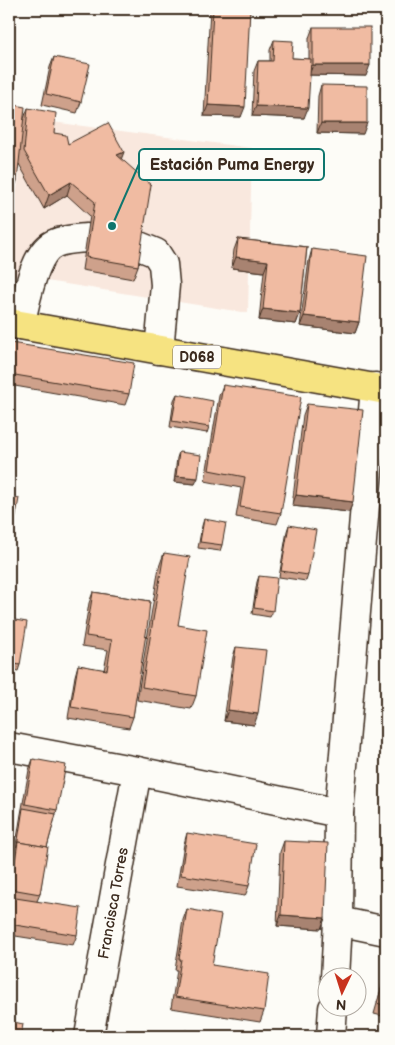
<svg xmlns="http://www.w3.org/2000/svg" width="395" height="1045" viewBox="0 0 395 1045" font-family="'Balsamiq Sans',sans-serif">
<style>
.built{fill:#f9e8de}
.lines{fill:none;stroke-linecap:round;stroke-linejoin:round}
.minor-casing{stroke:#3b2a1e;stroke-width:31}
.major-casing{stroke:#3b2a1e;stroke-width:31}
.minor{stroke:#fdfcf7;stroke-width:28}
.major{stroke:#f6e381;stroke-width:28}
.wall{fill:#cea18b;stroke:#3b2a1e}
.shaded-wall{fill:#a88371;stroke:#3b2a1e}
.building{fill:#f0bba2;stroke:#3b2a1e}
.labels{text-anchor:middle;stroke-width:5;stroke-linejoin:round;paint-order:stroke}
.shield{fill:#fdfcf7;stroke:#75695f;stroke-width:1}
.shield-label{font-size:14px;font-weight:bold;fill:#3b2a1e}
.street-label{font-size:15px;fill:#3b2a1e;stroke:#fdfcf7}
.leader{fill:none;stroke:#0f766e;stroke-width:2}
.callout-dot{fill:#0f766e;stroke:#fdfcf7;stroke-width:2}
.callout{fill:#fdfcf7;stroke:#0f766e;stroke-width:2}
.callout-label{font-size:16px;text-anchor:middle;font-weight:bold;fill:#3b2a1e}
</style>
<rect width="100%" height="100%" fill="#fdfcf7"/>
<filter id="ink" filterUnits="userSpaceOnUse"><feTurbulence type="fractalNoise" baseFrequency=".02" numOctaves="2"/><feDisplacementMap in="SourceGraphic" scale="10" xChannelSelector="R" yChannelSelector="G"/><feConvolveMatrix kernelMatrix="1 2 1 2 8 2 1 2 1" color-interpolation-filters="sRGB"/></filter>
<g filter="url(#ink)">
<polygon class="built" points="29,119 252,148 248,313 9,275 9,234"/>
<g class="lines">
<defs>
<g id="minor">
<polyline points="139,246 156,253 163,264 165,285 159,350"/>
<path d="M 20,325 C 26,303 33,251 56,243 C 65,239 77,239 87,238"/>
<polyline points="9,747 137,771 339,813"/>
<polyline points="338,921 386,931"/>
<polyline points="335,978 338,921 339,813 375,387"/>
<path id="s1" d="M 89,1036 L 137,771"/>
<polyline points="331,1036 333,1008"/>
</g>
<polyline id="major" points="9,323 386,390"/>
</defs>
<use href="#minor" class="minor-casing"/>
<use href="#major" class="major-casing"/>
<use href="#minor" class="minor"/>
<use href="#major" class="major"/>
</g>
<g class="wall">
<polygon points="210,9 250,9 241,117 204,116"/>
<polygon points="313,27 366,76 310,75 304,118 252,116 254,71 258,61 270,61 270,50 274,40 292,58 309,59 309,38"/>
<polygon points="54,57 81,102 77,113 42,105 50,67"/>
<polygon points="321,85 363,134 317,133 318,96"/>
<polygon points="9,104 23,121 28,108 54,133 68,144 122,159 138,266 133,279 82,270 90,216 67,195 44,209 19,164 13,192 9,192"/>
<polygon points="238,239 307,247 300,313 296,324 259,320 264,272 232,268 234,250"/>
<polygon points="312,249 359,322 355,333 300,326 309,260"/>
<polygon points="11,343 129,394 125,405 9,385 9,349"/>
<polygon points="223,385 281,513 277,524 236,517 241,488 205,481 219,396"/>
<polygon points="177,394 209,427 207,433 170,427 174,400"/>
<polygon points="307,404 353,502 349,512 292,506 303,415"/>
<polygon points="179,452 195,484 174,482 177,458"/>
<polygon points="9,496 13,533 11,539 9,539"/>
<polygon points="204,519 222,545 220,551 198,548 202,526"/>
<polygon points="289,525 308,575 306,581 279,577 287,531"/>
<polygon points="164,553 178,625 196,696 191,709 137,700 159,567"/>
<polygon points="259,576 273,611 270,617 252,614 257,582"/>
<polygon points="93,592 150,601 133,717 129,728 68,718 75,676 78,665 104,670 108,650 82,646 89,603"/>
<polygon points="9,619 20,665 18,671 9,669"/>
<polygon points="236,647 254,725 224,721 233,657"/>
<polygon points="33,759 57,810 47,847 40,894 37,901 77,935 73,945 9,935 9,887 21,814 29,770"/>
<polygon points="187,833 249,886 245,896 177,886 184,844"/>
<polygon points="284,841 325,918 321,929 277,926 280,852"/>
<polygon points="187,909 212,965 264,1011 260,1022 171,1008 177,970 175,970 183,920"/>
<polygon points="386,972 386,1017 374,1014"/>
</g>
<g class="shaded-wall">
<polygon points="313,65 370,65 366,76 309,75"/>
<polygon points="208,105 245,107 241,117 204,116"/>
<polygon points="256,106 308,108 304,118 252,116"/>
<polygon points="321,123 367,123 363,134 317,133"/>
<polygon points="124,152 119,165 117,155"/>
<polygon points="9,181 17,181 13,192 9,192"/>
<polygon points="71,182 67,195 44,209 49,195"/>
<polygon points="236,257 268,261 264,272 232,268"/>
<polygon points="263,309 300,313 296,324 259,320"/>
<polygon points="304,316 359,322 355,333 300,326"/>
<polygon points="176,476 198,478 195,484 174,482"/>
<polygon points="296,495 353,502 349,512 292,506"/>
<polygon points="228,710 258,714 254,725 224,721"/>
<polygon points="281,915 325,918 321,929 277,926"/>
</g>
<g class="building">
<polygon points="213,9 250,9 245,107 208,105"/>
<rect x="313" y="27" width="57" height="38"/>
<polygon points="274,40 293,41 292,58 311,59 308,108 256,106 258,61 273,61"/>
<polygon points="54,57 90,64 81,102 46,94"/>
<polygon points="321,85 367,86 367,123 321,123"/>
<polygon points="9,104 25,107 17,181 9,181"/>
<polygon points="28,108 56,113 54,133 66,135 68,144 108,123 124,152 117,155 151,185 138,266 86,257 95,202 71,182 49,195 24,151"/>
<polygon points="9,211 14,211 9,253"/>
<polygon points="238,239 307,247 300,313 263,309 268,261 236,257"/>
<polygon points="312,249 367,256 359,322 304,316"/>
<polygon points="11,343 134,363 129,394 9,374 9,357"/>
<polygon points="223,385 301,397 281,513 240,507 245,477 209,470"/>
<polygon points="177,394 213,401 209,427 172,421"/>
<polygon points="307,404 363,410 353,502 296,495"/>
<polygon points="179,452 201,455 198,478 176,476"/>
<polygon points="9,496 19,498 13,533 9,532"/>
<polygon points="204,519 226,523 222,545 200,542"/>
<polygon points="289,525 316,530 308,575 281,571"/>
<polygon points="164,553 190,557 178,625 207,630 196,696 142,687"/>
<polygon points="259,576 277,578 273,611 254,608"/>
<polygon points="93,592 150,601 148,621 133,717 71,707 78,665 107,670 112,640 86,636"/>
<polygon points="9,619 27,622 20,665 9,663"/>
<polygon points="236,647 266,650 258,714 228,710"/>
<polygon points="33,759 66,765 57,810 25,804"/>
<polygon points="23,808 56,814 47,847 18,842 17,847"/>
<polygon points="187,833 256,844 249,886 181,875"/>
<polygon points="284,841 328,843 325,918 281,915"/>
<polygon points="18,842 48,847 40,894 11,889"/>
<polygon points="9,897 81,908 77,935 9,924"/>
<polygon points="187,909 221,915 212,965 269,974 264,1011 175,997 181,959 179,959"/>
<polygon points="386,973 386,1006 377,1003"/>
<polygon points="9,1021 23,1024 21,1036 9,1036"/>
<polygon points="185,1030 225,1036 184,1036"/>
</g>
</g>
<g class="labels">
<rect class="shield" x="173" y="345.5" width="48" height="23" rx="4"/>
<g class="shield-label">
<text x="197" y="362">D068</text>
</g>
<g class="street-label">
<text dy="5" stroke="none"><textPath href="#s1" startOffset="135">Francisca Torres</textPath></text>
</g>
</g>
<path class="leader" d="M112 226L139 164"/>
<circle class="callout-dot" cx="112" cy="226" r="5"/>
<rect class="callout" x="139" y="149" width="185" height="31" rx="5"/>
<g class="callout-label">
<text x="232" y="170">Estación Puma Energy</text>
</g>
<rect width="395" height="1045" fill="none" stroke="#fdfcf7" stroke-width="30"/>
<rect x="15" y="15" width="365" height="1015" fill="none" stroke="#3b2a1e" stroke-width="2" filter="url(#ink)"/>
<g transform="translate(342 992) rotate(184)"><circle r="24" fill="#fdfcf7" stroke="#afa8a0"/>
<path d="M0-4L9 19L0 12L-9 19Z" fill="#c8321e"/>
<text y="-8" font-size="14" font-weight="bold" text-anchor="middle" fill="#3b2a1e">N</text>
</g>
</svg>
